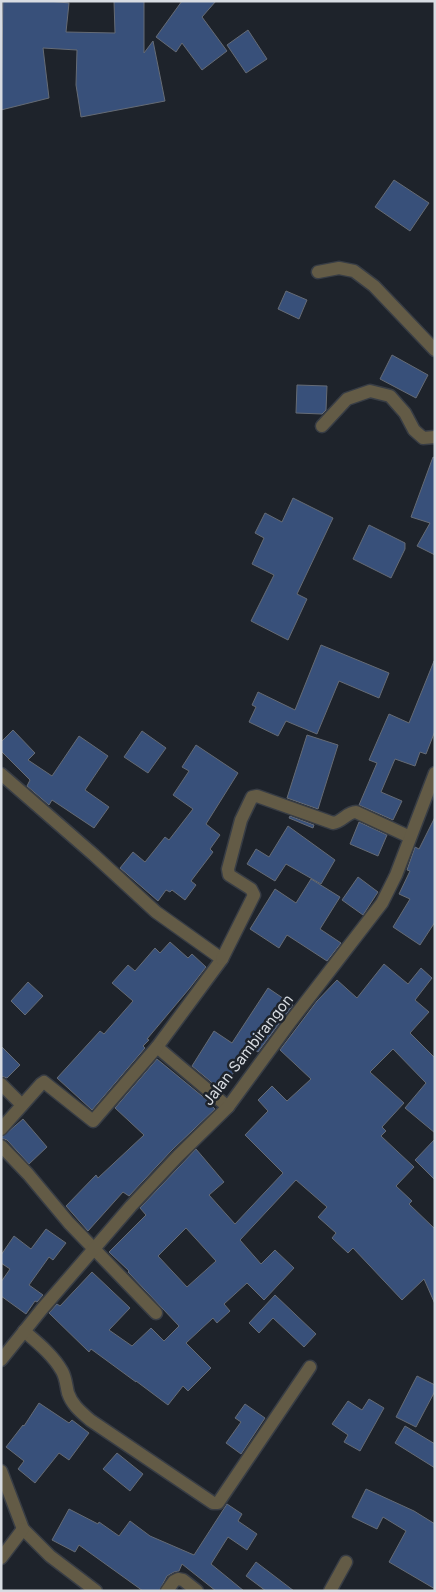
<svg xmlns="http://www.w3.org/2000/svg" width="436" height="1592" viewBox="0 0 436 1592" font-family="Inter,sans-serif">
<style>
.building{fill:#38507a;stroke:#656b75;fill-rule:evenodd}
.lines{fill:none;stroke-linecap:round;stroke-linejoin:round}
.minor-casing{stroke:#383d45;stroke-width:15}
.minor{stroke:#635b46;stroke-width:12}
.labels{text-anchor:middle;stroke-width:5;stroke-linejoin:round;paint-order:stroke}
.street-label{font-size:15px;fill:#d8dce2;stroke:#1e232b}
</style>
<rect width="100%" height="100%" fill="#1e232b"/>
<g class="building">
<polygon points="3,1 48,1 69,3 66,32 115,33 114,1 144,1 144,53 153,41 165,101 81,117 76,85 77,50 43,48 49,98 1,110"/>
<polygon points="182,1 216,1 202,17 227,51 202,70 182,43 176,52 156,37"/>
<polygon points="248,30 267,59 246,73 227,45"/>
<polygon points="394,180 429,203 410,231 375,207"/>
<polygon points="286,291 307,300 299,319 278,309"/>
<polygon points="392,355 428,375 416,398 380,379"/>
<polygon points="297,385 327,386 326,410 322,414 296,413"/>
<polygon points="433,457 435,458 435,555 417,546 430,523 411,517"/>
<polygon points="293,498 333,518 297,594 307,599 288,640 251,621 274,575 252,564 264,538 255,533 265,513 282,522"/>
<polygon points="369,525 405,543 405,549 391,578 353,559"/>
<polygon points="321,645 389,673 379,698 339,681 317,734 286,721 278,736 249,722 256,707 252,705 258,692 295,710"/>
<polygon points="434,661 435,731 426,754 420,752 415,766 395,759 381,792 402,801 393,820 359,805 377,763 369,760 389,714 409,723"/>
<polygon points="13,730 35,753 28,760 52,776 79,736 108,756 85,790 109,807 94,828 52,800 49,805 27,786 30,780 1,751 1,742"/>
<polygon points="142,731 166,748 148,773 124,757"/>
<polygon points="307,735 338,745 318,809 287,798"/>
<polygon points="196,745 238,773 206,824 220,835 210,849 213,852 191,881 196,885 185,900 172,890 170,892 166,890 158,901 120,868 133,852 145,862 165,837 169,840 193,809 173,795 189,771 182,767"/>
<polygon points="290,816 314,825 313,828 289,818"/>
<polygon points="435,817 435,922 420,945 393,927 410,899 399,894 410,871 407,870 415,847 419,849"/>
<polygon points="359,822 387,835 378,856 350,844"/>
<polygon points="288,826 335,860 321,884 286,864 275,881 247,864 256,849 269,857"/>
<polygon points="358,877 378,892 363,915 342,900"/>
<polygon points="311,879 340,897 320,929 341,943 327,961 287,935 279,948 250,929 275,889 296,903"/>
<polygon points="170,942 188,958 192,954 206,967 189,989 147,1039 149,1040 143,1046 145,1048 92,1110 57,1078 100,1031 104,1034 133,1001 112,983 128,965 135,971 155,948 160,953"/>
<path d="M 384,964 L 408,984 L 421,968 L 432,978 L 415,1000 L 429,1012 L 410,1033 L 435,1058 L 435,1133 L 405,1108 L 426,1083 L 393,1049 L 370,1072 L 404,1103 L 382,1127 L 386,1131 L 381,1136 L 414,1167 L 396,1186 L 412,1201 L 409,1204 L 435,1229 L 435,1304 L 424,1279 L 402,1300 L 353,1248 L 348,1253 L 332,1238 L 336,1233 L 318,1217 L 327,1207 L 296,1180 L 240,1240 L 261,1264 L 275,1250 L 294,1268 L 264,1300 L 247,1283 L 224,1304 L 230,1311 L 217,1323 L 213,1318 L 186,1343 L 211,1368 L 188,1391 L 183,1386 L 168,1405 L 136,1381 L 136,1382 L 91,1349 L 89,1352 L 49,1313 L 57,1304 L 60,1306 L 92,1272 L 130,1308 L 109,1330 L 132,1346 L 151,1328 L 164,1341 L 179,1326 L 128,1272 L 129,1271 L 109,1252 L 146,1215 L 140,1208 L 196,1149 L 224,1182 L 209,1195 L 235,1224 L 283,1173 L 245,1135 L 268,1111 L 258,1100 L 272,1086 L 287,1101 L 311,1079 L 280,1050 L 317,1001 L 337,980 L 357,998 ZM 186,1228 L 216,1261 L 187,1287 L 158,1256 Z"/>
<polygon points="28,982 43,996 25,1015 11,1001"/>
<polygon points="268,988 293,1005 258,1052 250,1047 222,1091 192,1066 214,1031 232,1043"/>
<polygon points="1,1046 20,1065 7,1078 1,1076"/>
<polygon points="157,1059 213,1105 212,1106 215,1109 172,1150 129,1196 123,1192 88,1231 66,1206 96,1175 98,1178 144,1135 115,1108"/>
<polygon points="23,1119 47,1147 29,1164 7,1140 1,1138"/>
<polygon points="435,1139 435,1180 415,1160"/>
<polygon points="46,1229 66,1243 53,1260 49,1257 29,1285 43,1295 37,1302 35,1301 26,1314 1,1296 1,1282 10,1269 1,1263 1,1255 14,1236 31,1249"/>
<polygon points="275,1295 316,1334 304,1347 273,1318 259,1333 249,1323"/>
<polygon points="417,1376 435,1385 435,1391 416,1427 396,1417"/>
<polygon points="369,1399 384,1408 360,1451 344,1442 348,1435 332,1424 348,1401 362,1410"/>
<polygon points="39,1403 69,1423 72,1420 89,1433 69,1460 59,1453 35,1483 18,1469 24,1461 6,1447 23,1425 24,1426"/>
<polygon points="245,1404 265,1418 241,1454 226,1443 241,1422 235,1418"/>
<polygon points="405,1426 435,1444 435,1468 395,1443"/>
<polygon points="117,1453 143,1474 130,1491 103,1469"/>
<polygon points="366,1489 414,1511 435,1524 435,1589 389,1562 406,1531 383,1517 377,1529 352,1517"/>
<polygon points="227,1504 242,1514 238,1521 257,1534 247,1550 228,1537 211,1564 244,1591 216,1591 182,1564 179,1571 174,1572 167,1576 159,1591 143,1591 79,1545 75,1552 52,1540 69,1509 98,1524 99,1522 119,1536 130,1521 150,1536 194,1555"/>
<polygon points="256,1562 294,1591 266,1591 246,1576"/>
</g>
<g class="lines">
<defs>
<g id="minor">
<polyline points="318,272 339,268 354,271 374,286 435,350"/>
<polyline points="322,426 347,399 370,391 390,396 405,413 414,430 423,438 435,437"/>
<polyline points="1,774 94,855 156,912 222,959 157,1047 228,1107"/>
<path d="M 222,959 L 254,895 L 251,889 L 229,875 L 228,869 L 241,820 L 252,797 L 257,796 L 333,823 C 342,822 347,812 356,812 L 410,837"/>
<polyline points="1,1084 22,1105"/>
<polyline points="1,1129 41,1084 44,1082 93,1121 157,1047"/>
<polyline points="1,1146 28,1174 69,1223 156,1313"/>
<path d="M 24,1331 C 38,1343 53,1355 62,1371 C 66,1378 66,1385 68,1393 C 72,1405 81,1412 90,1420 L 213,1503 L 218,1503 L 310,1367"/>
<polyline points="1,1360 42,1309 131,1206 178,1156 228,1107 291,1021 382,903 396,875 435,773"/>
<polyline points="1,1471 23,1529 50,1556 96,1591"/>
<polyline points="1,1558 23,1529"/>
<polyline points="167,1591 174,1581 178,1579 183,1580 197,1591"/>
<polyline points="330,1591 346,1562"/>
</g>
</defs>
<use href="#minor" class="minor-casing"/>
<use href="#minor" class="minor"/>
</g>
<g class="labels">
<g class="street-label">
<text transform="translate(248 1050) rotate(-52)" y="5">Jalan Sambirangon</text>
</g>
</g>
<rect width="436" height="1592" fill="none" stroke="#d8dce2" stroke-width="5"/>
</svg>
